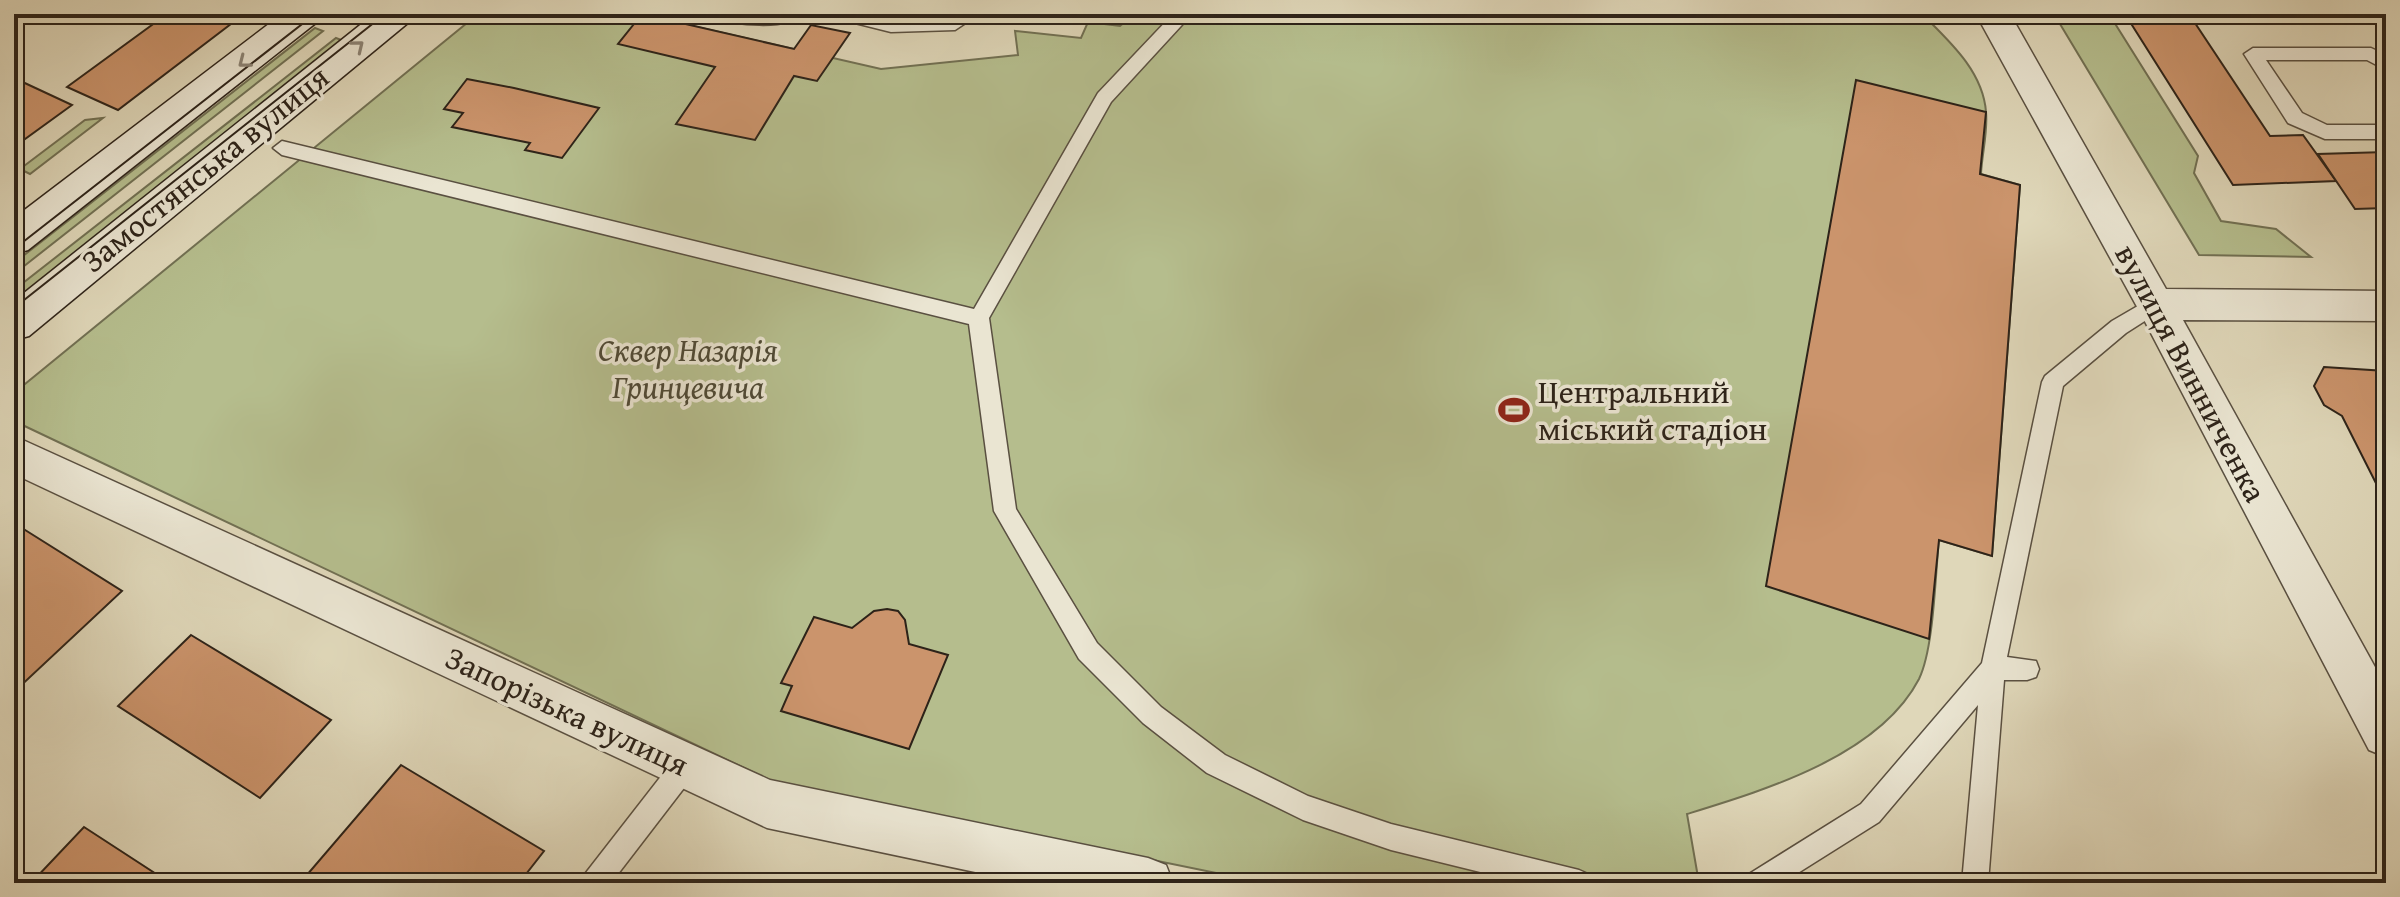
<svg xmlns="http://www.w3.org/2000/svg" width="2400" height="897" viewBox="0 0 2400 897" font-family="'Gentium Book Plus',serif">
<style>
.green{fill:#b5bd8d;stroke:#717053;stroke-width:2}
.building{fill:#cb946c;stroke:#2d2319;stroke-width:2}
.lines{fill:none;stroke-linecap:round;stroke-linejoin:round}
.service-casing{stroke:#5a5041;stroke-width:3}
.minor-casing{stroke:#5a5041;stroke-width:3}
.secondary-casing{stroke:#2d2319;stroke-width:3}
.service{fill:#eae5d2;fill-rule:evenodd}
.minor{fill:#eae5d2;fill-rule:evenodd}
.secondary{fill:#eae5d2;fill-rule:evenodd}
.tram{stroke:#2d2319;stroke-width:2}
.oneway{stroke:#8c8476}
.labels{text-anchor:middle;stroke-width:7;stroke-linejoin:round;paint-order:stroke}
.street-label{font-size:32px;fill:#2d2319;stroke:#eae5d2}
.park-label{font-size:32px;font-style:italic;fill:#4f4a36;stroke:#eae5d2}
.poi-label{font-size:32px;fill:#2d2319;stroke:#eae5d2;text-anchor:start}
</style>
<rect width="100%" height="100%" fill="#dfd7b9"/>
<filter id="stains"><feTurbulence type="fractalNoise" baseFrequency=".0025" numOctaves="4"/><feColorMatrix values="0 0 0 0 .2 0 0 0 0 .09 0 0 0 0 .02 0 0 0 .5 -.17"/></filter>
<radialGradient id="worn" r=".72"><stop offset=".6" stop-color="#630" stop-opacity="0"/><stop offset="1" stop-color="#630" stop-opacity=".3"/></radialGradient>
<g class="green">
<path d="M 478,14 L 641,14 L 881,69 L 1018,55 L 1015,31 L 1081,38 L 1088,22 L 1120,26 L 1134,14 L 1922,14 C 1949,41 1983,71 1986,112 C 1988,131 1982,154 1981,174 L 2020,185 L 1992,556 L 1939,540 C 1935,577 1934,648 1919,679 C 1879,756 1765,790 1687,814 L 1699,883 L 1265,883 L 776,783 L 14,421 L 14,393 Z"/>
<polygon points="2054,14 2109,14 2198,156 2194,173 2221,221 2276,229 2311,257 2199,255"/>
<polygon points="315,28 323,31 14,274 14,263"/>
<polygon points="336,38 344,41 14,301 14,290"/>
<polygon points="103,118 30,174 20,169 85,120"/>
</g>
<g class="building">
<polygon points="167,14 244,14 118,110 67,87"/>
<polygon points="642,14 794,49 811,25 850,33 817,81 794,76 755,140 676,124 715,67 618,44"/>
<polygon points="2125,14 2189,14 2270,136 2303,135 2336,181 2233,185"/>
<polygon points="14,78 72,105 14,147"/>
<polygon points="467,79 514,88 599,108 562,158 525,150 530,143 452,127 463,113 444,109"/>
<polygon points="1856,80 1986,112 1980,174 2020,185 1992,556 1939,540 1929,639 1766,586"/>
<polygon points="2386,152 2386,208 2355,209 2318,154"/>
<polygon points="2324,367 2386,371 2386,503 2342,416 2324,405 2314,386"/>
<polygon points="14,523 122,591 14,692"/>
<polygon points="887,609 898,611 905,620 909,644 948,655 909,749 781,711 792,686 781,683 814,617 852,628 874,611"/>
<polygon points="191,635 331,720 260,798 118,706"/>
<polygon points="401,765 544,851 519,883 300,883"/>
<polygon points="84,827 170,883 31,883"/>
</g>
<g class="lines">
<defs>
<g id="service">
<path d="M 709,14 L 804,14 C 787,31 733,24 712,18 Z"/>
<polygon points="832,14 866,14 891,20 955,18 964,24 955,30 891,32 835,18"/>
<polygon points="1173,14 1192,14 1111,102 989,318 1016,509 1097,643 1161,707 1225,755 1308,796 1391,824 1579,870 1588,874 1592,883 1525,883 1391,850 1303,820 1207,773 1143,723 1079,659 994,511 969,324 282,155 273,148 282,141 974,309 1098,93"/>
<polygon points="2253,48 2371,48 2386,55 2386,70 2367,60 2266,60 2302,113 2327,125 2386,125 2386,139 2325,139 2288,123 2244,54"/>
<polygon points="2155,296 2162,298 2165,304 2162,310 2126,333 2063,386 2007,657 2036,661 2039,669 2036,677 2027,680 2004,680 1988,883 1962,883 1978,705 1879,822 1782,883 1745,883 1749,874 1861,804 1982,663 2042,382 2045,376 2112,321"/>
<polygon points="685,754 694,757 698,766 694,775 611,883 581,883 585,874 676,757"/>
</g>
<g id="minor">
<polygon points="1976,14 2010,14 2166,289 2386,291 2386,321 2183,320 2386,687 2386,757 2369,750 2141,314"/>
<polygon points="14,436 770,780 1148,858 1166,865 1173,883 1027,883 767,828 14,474"/>
</g>
<g id="secondary">
<polygon points="282,14 322,14 317,22 28,250 14,254 14,218"/>
<polygon points="374,14 414,14 409,22 29,336 14,340 14,301"/>
</g>
</defs>
<use href="#service" class="service-casing"/>
<use href="#minor" class="minor-casing"/>
<use href="#secondary" class="secondary-casing"/>
<use href="#service" class="service"/>
<use href="#minor" class="minor"/>
<use href="#secondary" class="secondary"/>
<g class="tram">
<polyline points="14,249 315,14"/>
<polyline points="14,308 385,14"/>
</g>
</g>
<defs><path id="oneway-chevron" d="M-2-3.5L2.5 0L-2 3.5" fill="none" stroke-width="1.6" stroke-linecap="round" stroke-linejoin="round" transform="scale(2)"/></defs>
<g class="oneway">
<use href="#oneway-chevron" transform="translate(358 46) rotate(-39)"/>
<use href="#oneway-chevron" transform="translate(244 62) rotate(142)"/>
</g>
<defs>
<symbol id="stadium-bare" viewBox="-9 -9 18 18"><path d="M0-5a6.5 5 0 1 0 0 10a6.5 5 0 1 0 0-10ZM-3.5-1.8h7v3.6h-7Z" fill="#8f2418" stroke="#eae5d2" stroke-width="2.5" paint-order="stroke"/></symbol>
</defs>
<g fill-rule="evenodd">
<use href="#stadium-bare" x="1492" y="388" width="44" height="44"/>
</g>
<g class="labels">
<g class="street-label">
<text transform="translate(205 169) rotate(-39)" y="11">Замостянська вулиця</text>
<text transform="translate(2191 373) rotate(62)" y="11">вулиця Винниченка</text>
<text transform="translate(567 711) rotate(25)" y="11">Запорізька вулиця</text>
</g>
<g class="park-label">
<text x="688" y="361">Сквер Назарія<tspan x="688" dy="37">Гринцевича</tspan></text>
</g>
<g class="poi-label">
<text x="1538" y="403">Центральний<tspan x="1538" dy="37">міський стадіон</tspan></text>
</g>
</g>
<rect width="2400" height="897" fill="none" stroke="#dfd7b9" stroke-width="48"/>
<rect x="16" y="16" width="2368" height="865" fill="none" stroke="#2d2319" stroke-width="4"/>
<rect x="24" y="24" width="2352" height="849" fill="none" stroke="#2d2319" stroke-width="2"/>
<rect width="100%" height="100%" filter="url(#stains)"/>
<rect width="100%" height="100%" fill="url(#worn)"/>
</svg>
